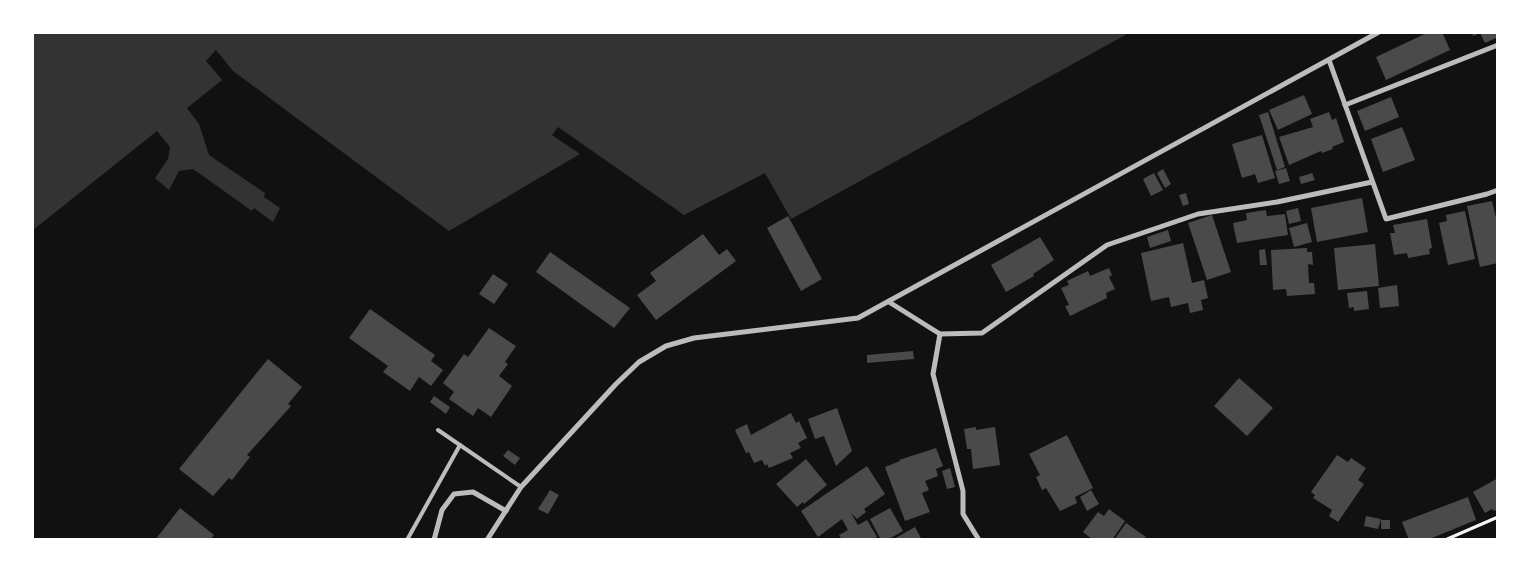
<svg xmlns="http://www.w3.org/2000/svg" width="1530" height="572" viewBox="0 0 1530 572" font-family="Jost,sans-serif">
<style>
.water{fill:#333}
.building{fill:#4a4a4a}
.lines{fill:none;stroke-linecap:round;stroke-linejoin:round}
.path{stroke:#f5f5f5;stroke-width:3}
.service{stroke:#bcbcbc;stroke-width:4}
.minor{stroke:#bcbcbc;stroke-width:5}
</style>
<rect width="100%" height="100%" fill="#111"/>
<polygon class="water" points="33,32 1129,32 1129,33 791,219 765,173 684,215 558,127 552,135 580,154 449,231 233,71 216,50 206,61 222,80 187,108 199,124 209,155 265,193 264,197 280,208 273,222 254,208 252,211 193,169 179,171 169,190 155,178 168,159 170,147 157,131 33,230"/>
<g class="building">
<polygon points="1429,32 1442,32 1450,50 1386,80 1376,57"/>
<polygon points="1472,32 1498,32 1498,37 1485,43 1480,33 1473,36"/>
<polygon points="1304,95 1312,114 1278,130 1269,110"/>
<polygon points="1391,97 1399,117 1365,131 1357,111"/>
<polygon points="1268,112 1285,167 1277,170 1259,115"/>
<polygon points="1329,112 1332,120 1336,118 1344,142 1332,147 1333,149 1322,153 1321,151 1289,165 1279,137 1313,127 1310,119"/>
<polygon points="1402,127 1415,160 1383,172 1371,139"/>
<polygon points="1262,135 1275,178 1258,183 1255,174 1242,178 1232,144"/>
<polygon points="1286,168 1290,181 1279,184 1275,171"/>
<polygon points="1163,169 1171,184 1165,188 1157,173"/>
<polygon points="1154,173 1163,190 1151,196 1143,179"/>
<polygon points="1312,173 1315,180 1301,184 1299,177"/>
<polygon points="1186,193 1189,204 1183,206 1179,195"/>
<polygon points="1362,198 1368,232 1317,242 1311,208"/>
<polygon points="1492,201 1498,226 1498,263 1480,267 1467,206"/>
<polygon points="1298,208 1301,221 1289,224 1286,211"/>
<polygon points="1266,210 1267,216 1285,214 1288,235 1237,243 1233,223 1247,220 1246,213"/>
<polygon points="1465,211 1475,259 1448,265 1439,223 1447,221 1446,215"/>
<polygon points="1212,215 1231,272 1207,280 1188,223"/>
<polygon points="788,216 822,279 801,291 767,228"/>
<polygon points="1427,219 1432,248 1429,249 1430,254 1408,258 1407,253 1394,255 1390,233 1395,233 1393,225"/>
<polygon points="1307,223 1312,242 1294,247 1289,228"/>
<polygon points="1168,230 1171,241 1150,248 1147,237"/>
<polygon points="703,234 719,255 727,249 736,261 656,320 637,295 656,281 650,273"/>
<polygon points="1040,237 1054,260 1033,274 1034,276 1006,292 991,265"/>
<polygon points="1183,243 1192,283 1204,280 1208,298 1201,300 1203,310 1190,313 1188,303 1171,307 1169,297 1151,301 1141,253"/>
<polygon points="1375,244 1379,286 1338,290 1334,248"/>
<polygon points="1307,248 1307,252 1312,252 1313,265 1308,264 1309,283 1314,283 1315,294 1287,296 1286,289 1273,290 1271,250"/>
<polygon points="1265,249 1267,265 1260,265 1259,250"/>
<polygon points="550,252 630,308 614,328 536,272"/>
<polygon points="1109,268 1112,275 1109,277 1115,289 1106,293 1107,298 1070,316 1065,306 1069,305 1061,288 1069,285 1067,281 1088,271 1090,276"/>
<polygon points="493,274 508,284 494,304 479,294"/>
<polygon points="1397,285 1399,306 1380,308 1378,288"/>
<polygon points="1367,291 1369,309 1354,311 1354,307 1349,308 1347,293"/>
<polygon points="370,309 435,355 431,361 443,370 431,386 419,377 410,391 383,372 388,366 349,338"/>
<polygon points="489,328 516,346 505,362 508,364 499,376 512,386 491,417 478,408 473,416 449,399 454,392 443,383 464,354 468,357"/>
<polygon points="913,351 914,359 867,363 867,355"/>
<polygon points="268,359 302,387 288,404 291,406 247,455 250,457 232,480 229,478 213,496 179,469"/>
<polygon points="1239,378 1273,408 1247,436 1214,406"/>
<polygon points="434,396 450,407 446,414 430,402"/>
<polygon points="837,408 852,451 836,466 824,436 815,439 808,419"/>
<polygon points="791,413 796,423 799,421 807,438 798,443 801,448 790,453 793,458 769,468 767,464 765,466 762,460 754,463 749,452 746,453 735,430 747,424 751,435"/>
<polygon points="976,427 976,430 995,427 1000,465 973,469 971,449 967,449 964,429"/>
<polygon points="1067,435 1093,488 1075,497 1077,503 1060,511 1046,488 1042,490 1036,477 1040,475 1029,454"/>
<polygon points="936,448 943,466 936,469 938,476 925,481 929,490 922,493 930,512 905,521 885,467 900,461 899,460"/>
<polygon points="508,450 520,458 515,465 503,456"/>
<polygon points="1337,455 1348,462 1351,458 1366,468 1358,480 1364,484 1338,522 1329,516 1332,510 1313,498 1315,495 1311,492"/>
<polygon points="806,459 827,485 804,504 803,502 797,507 776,484"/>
<polygon points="867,466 885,494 864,509 866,512 857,519 851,513 858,525 867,520 877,537 874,540 842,540 839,535 848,530 842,519 818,537 801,511"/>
<polygon points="950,468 955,487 947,489 942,471"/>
<polygon points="1498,478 1498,509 1494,511 1492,509 1485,513 1473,492"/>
<polygon points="550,490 559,495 548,514 538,509"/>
<polygon points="1091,490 1099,504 1087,511 1080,497"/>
<polygon points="1468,497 1476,520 1427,540 1409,540 1402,522"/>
<polygon points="180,508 214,535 210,540 155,540"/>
<polygon points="890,508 903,531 887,540 881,540 870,519"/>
<polygon points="1109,509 1125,521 1112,540 1093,540 1083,532 1098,512 1104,516"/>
<polygon points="1366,516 1381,519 1378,529 1364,526"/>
<rect x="1381" y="520" width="9" height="9"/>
<polygon points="1126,523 1146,537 1144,540 1114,540"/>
<polygon points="915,527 922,540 892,540"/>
</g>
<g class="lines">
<polyline class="path" points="1445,540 1498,517"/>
<g class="service">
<polyline points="438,430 521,487"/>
<polyline points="407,540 460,445"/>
</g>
<g class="minor">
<polyline points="1329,60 1386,219 1487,194 1498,190"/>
<polyline points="1345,105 1498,45"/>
<polyline points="889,302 940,334 982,333 1107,245 1198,214 1277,202 1372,182"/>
<polyline points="940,334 933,374 963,491 963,514 979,540"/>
<polyline points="434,540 442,510 454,494 473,492 506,511"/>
<polyline points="487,540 521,487 616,384 639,362 666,346 694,338 858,318 1379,32"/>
</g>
</g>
<rect width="1530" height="572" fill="none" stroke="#ffffff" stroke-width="68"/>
</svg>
